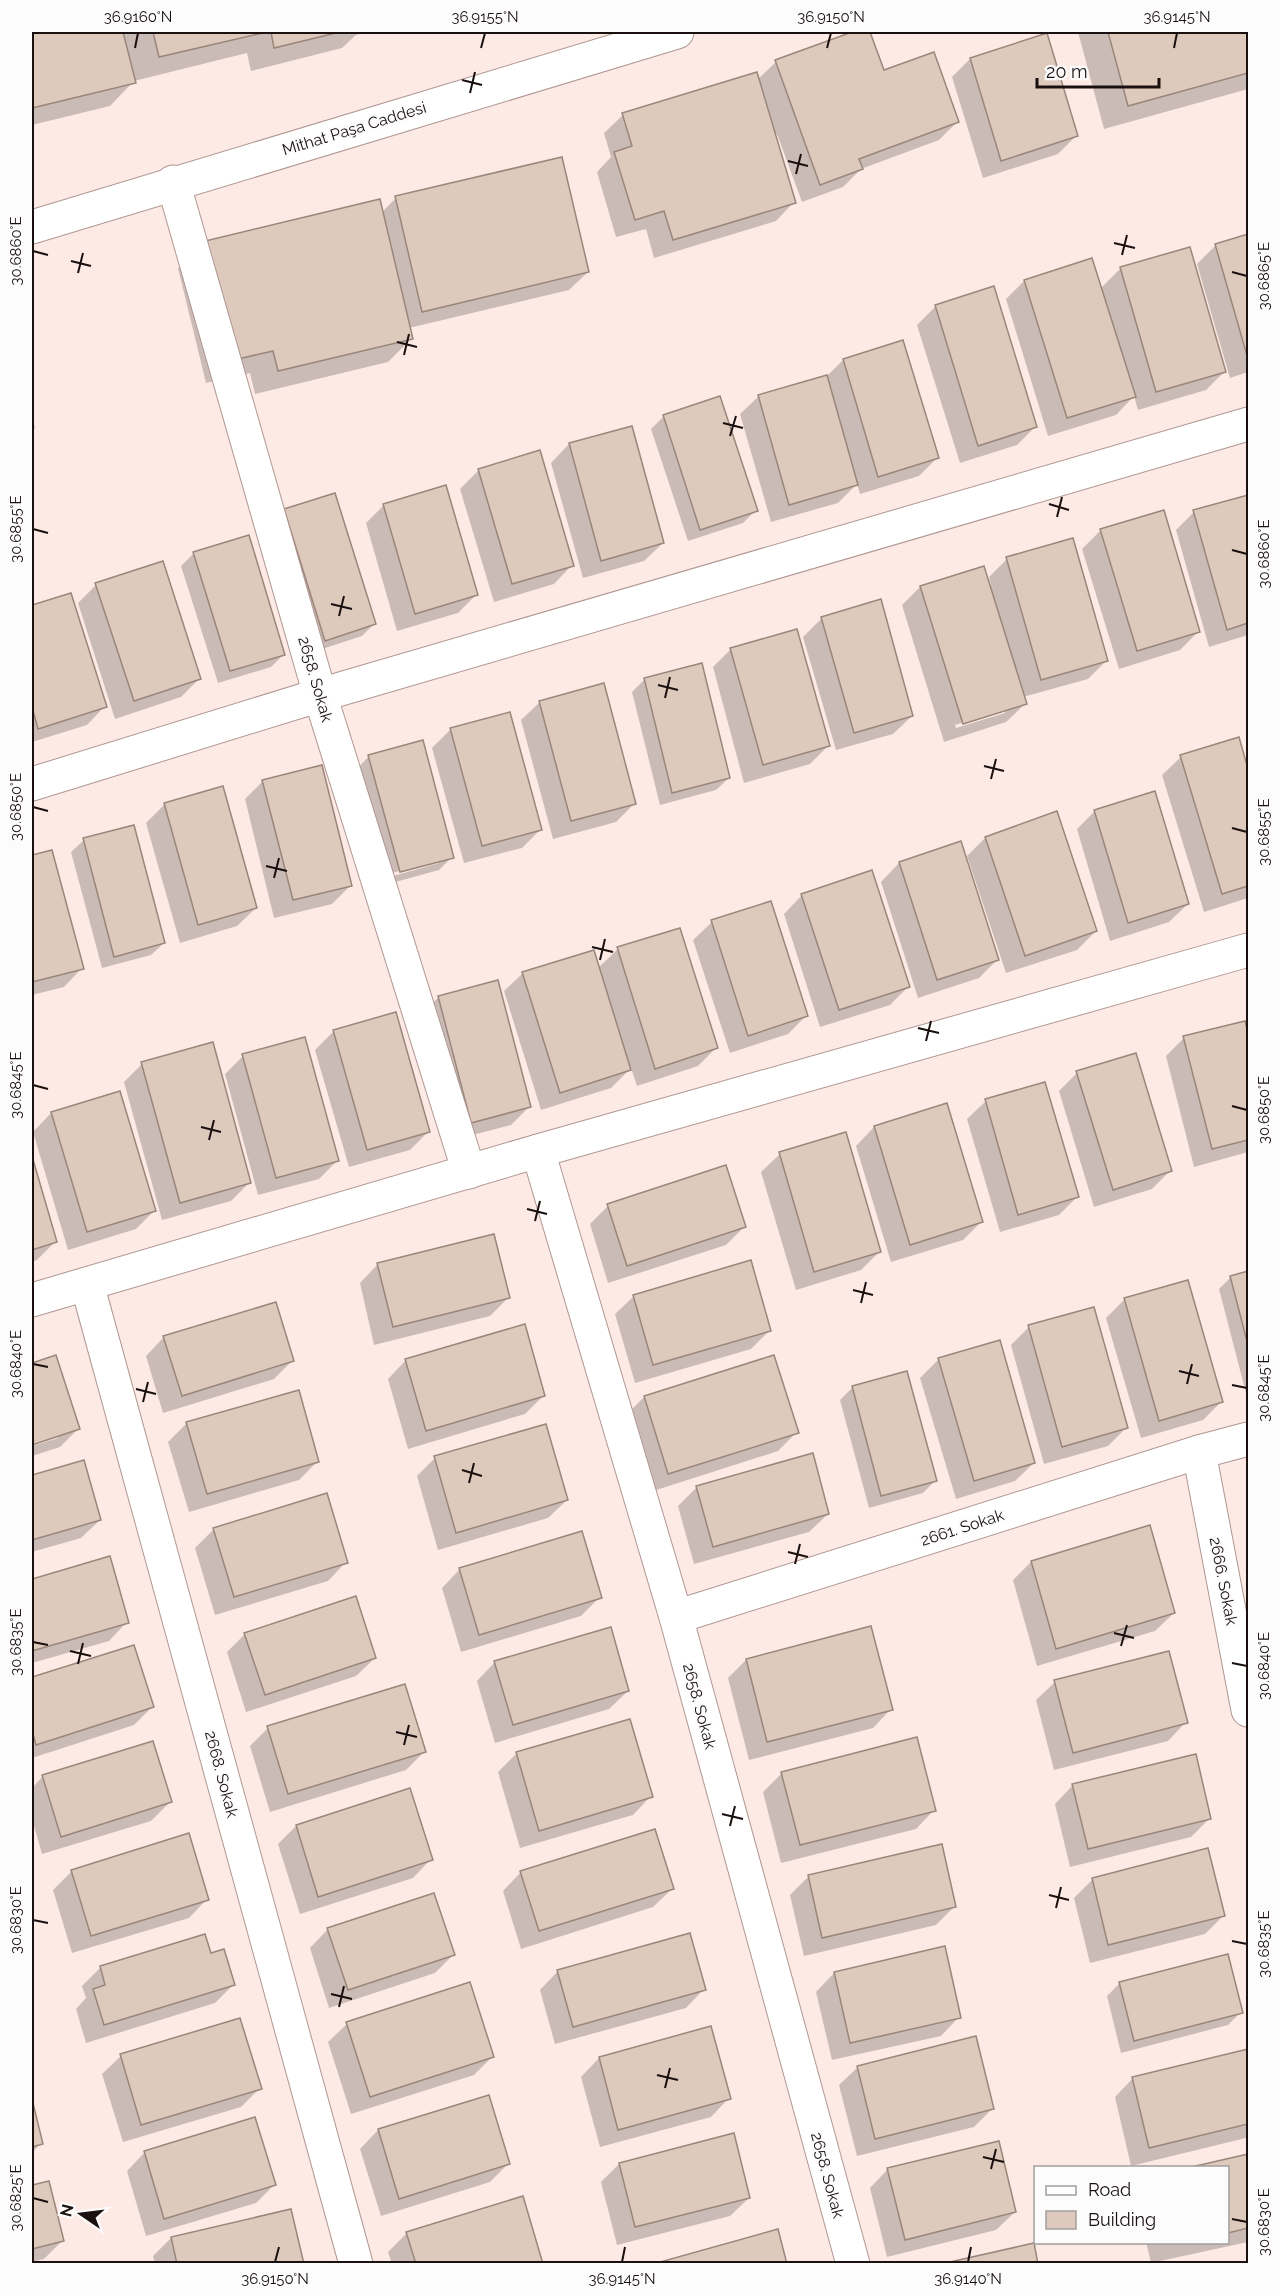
<svg xmlns="http://www.w3.org/2000/svg" width="1280" height="2295" viewBox="0 0 1280 2295" font-family="Raleway,sans-serif">
<style>
.shadow{fill:#0003;fill-rule:evenodd}
.building{fill:#dec9bd;stroke:#9a867b;stroke-width:1.5}
.lines{fill:none;stroke-linecap:round;stroke-linejoin:round}
.minor-casing{stroke:#af9792;stroke-width:35}
.minor{stroke:#fff;stroke-width:33}
.ticks{fill:none;stroke:#19100f;stroke-width:2}
.labels{text-anchor:middle;stroke-width:4.5;stroke-linejoin:round;paint-order:stroke}
.street-label{font-size:16px;fill:#19100f;stroke:#fcfcfc}
.neatline{fill:none;stroke:#19100f;stroke-width:2}
.ticks-label{font-size:15px;text-anchor:middle;fill:#19100f}
</style>
<rect width="100%" height="100%" fill="#feeae5"/>
<g class="shadow">
<polygon points="32,32 368,32 356,35 342,48 251,71 247,53 134,81 110,106 32,125"/>
<polygon points="857,32 869,32 883,72 957,122 939,140 861,169 843,187 802,202 777,134 775,135 794,202 776,221 654,258 646,229 616,237 597,172 611,157 604,133 623,115 758,79 776,62"/>
<polygon points="1078,32 1248,32 1248,89 1104,129"/>
<polygon points="970,59 1076,136 1058,154 983,178 952,77"/>
<polygon points="396,198 588,272 569,290 409,328 412,338 388,362 255,394 250,373 206,383 178,268 202,244 382,212"/>
<polygon points="1248,236 1248,372 1230,378 1197,264 1215,246"/>
<polygon points="1121,268 1224,372 1206,390 1138,410 1134,396 1116,415 1048,436 1006,299 1024,281 1100,289"/>
<polygon points="936,306 1035,427 1017,445 960,463 917,325"/>
<polygon points="843,360 937,458 919,476 860,494 857,484 838,503 771,522 740,414 759,396 826,377"/>
<polygon points="664,416 756,510 743,523 688,541 651,429"/>
<polygon points="32,417 35,428 32,432"/>
<polygon points="569,444 663,543 644,561 583,578 551,463"/>
<polygon points="479,470 572,565 554,584 494,602 460,489"/>
<polygon points="1248,496 1248,635 1209,647 1176,530 1194,512"/>
<polygon points="384,505 477,594 458,613 397,631 366,523"/>
<polygon points="285,510 374,624 362,636 313,652 273,523"/>
<polygon points="1101,530 1199,631 1180,650 1119,669 1082,549"/>
<polygon points="194,553 284,654 271,667 218,683 181,566"/>
<path d="M 1007,559 L 1106,661 L 1088,679 L 1023,697 L 1025,704 L 1006,722 L 944,742 L 902,605 L 920,587 L 991,585 L 989,577 ZM 1005,709 L 1005,713 L 956,728 L 955,725 Z"/>
<polygon points="96,585 199,679 181,697 115,719 78,603"/>
<polygon points="70,595 105,706 87,725 32,742 32,607"/>
<polygon points="822,618 912,716 893,734 836,750 803,637"/>
<polygon points="731,649 828,746 810,764 744,783 713,667"/>
<polygon points="645,679 729,778 716,790 660,805 632,692"/>
<polygon points="540,702 634,804 616,822 553,839 521,720"/>
<polygon points="451,729 541,829 522,848 464,863 432,748"/>
<polygon points="1238,739 1248,774 1248,898 1204,912 1162,775 1181,757"/>
<path d="M 369,756 L 452,857 L 439,870 L 388,884 L 357,769 ZM 439,860 L 439,863 L 393,876 L 392,873 Z"/>
<polygon points="263,781 351,885 332,904 274,918 245,799"/>
<polygon points="164,805 256,908 237,926 180,943 146,823"/>
<polygon points="1095,811 1188,904 1169,922 1110,941 1077,829"/>
<polygon points="985,838 1096,931 1077,950 1006,973 967,856"/>
<polygon points="84,840 164,943 151,955 102,968 71,852"/>
<polygon points="960,843 997,960 979,978 918,998 881,882 899,863"/>
<polygon points="51,851 82,968 64,987 32,995 32,857"/>
<polygon points="802,895 909,986 890,1005 820,1027 784,914"/>
<polygon points="712,922 806,1016 788,1034 730,1053 693,940"/>
<polygon points="618,949 716,1048 698,1066 637,1086 631,1068 611,1088 541,1110 504,991 523,973 598,968"/>
<polygon points="439,997 530,1106 511,1125 453,1140 420,1015"/>
<polygon points="1244,1023 1248,1039 1248,1152 1194,1167 1166,1056 1184,1038"/>
<polygon points="334,1031 428,1132 410,1150 349,1167 315,1050"/>
<polygon points="243,1056 338,1160 319,1179 258,1195 225,1074"/>
<polygon points="142,1064 249,1183 231,1201 162,1220 124,1082"/>
<polygon points="1077,1073 1170,1171 1152,1189 1094,1207 1059,1091"/>
<polygon points="986,1101 1077,1197 1059,1215 1000,1232 967,1119"/>
<polygon points="946,1105 982,1221 963,1240 891,1262 856,1146 874,1127"/>
<polygon points="51,1113 155,1210 136,1229 68,1250 33,1132"/>
<polygon points="780,1154 879,1252 861,1270 796,1290 761,1172"/>
<polygon points="32,1162 55,1242 37,1260 32,1262"/>
<polygon points="608,1206 744,1227 726,1245 608,1283 590,1224"/>
<polygon points="378,1264 508,1298 490,1316 374,1345 360,1283"/>
<polygon points="1248,1272 1248,1397 1247,1397 1219,1289 1231,1277"/>
<polygon points="1187,1282 1221,1402 1203,1420 1141,1438 1106,1318 1124,1300"/>
<polygon points="634,1296 770,1330 751,1349 635,1383 615,1314"/>
<polygon points="1029,1327 1126,1428 1108,1446 1044,1464 1011,1345"/>
<polygon points="164,1337 292,1361 274,1379 163,1413 146,1356"/>
<polygon points="999,1342 1034,1463 1015,1481 956,1499 920,1378 938,1360"/>
<polygon points="55,1357 78,1429 60,1447 32,1456 32,1446 58,1438 58,1435 32,1443 32,1364"/>
<polygon points="406,1360 543,1396 525,1414 408,1449 388,1379"/>
<polygon points="853,1387 935,1481 923,1493 869,1508 840,1400"/>
<polygon points="644,1397 797,1432 778,1451 650,1492 626,1415"/>
<polygon points="187,1423 317,1462 299,1480 189,1512 168,1442"/>
<polygon points="435,1458 567,1500 548,1518 438,1550 417,1476"/>
<polygon points="83,1462 100,1520 81,1538 32,1552 32,1476"/>
<polygon points="697,1487 828,1514 809,1532 694,1564 678,1506"/>
<polygon points="214,1529 346,1562 328,1581 215,1615 195,1548"/>
<polygon points="109,1558 127,1622 109,1641 32,1663 32,1580"/>
<polygon points="1031,1562 1174,1613 1155,1631 1037,1666 1013,1580"/>
<polygon points="460,1569 600,1597 581,1616 461,1652 442,1588"/>
<polygon points="245,1634 375,1658 356,1676 246,1712 227,1652"/>
<polygon points="133,1647 152,1707 134,1725 32,1758 32,1679"/>
<polygon points="746,1660 891,1709 873,1728 749,1760 728,1678"/>
<polygon points="495,1662 628,1691 609,1709 495,1743 477,1681"/>
<polygon points="1055,1682 1186,1722 1168,1741 1054,1770 1036,1700"/>
<polygon points="268,1728 424,1752 406,1770 270,1812 250,1746"/>
<polygon points="517,1753 651,1796 633,1815 520,1848 498,1772"/>
<polygon points="782,1773 934,1810 916,1829 781,1863 763,1792"/>
<polygon points="43,1776 170,1802 151,1821 42,1854 32,1819 32,1788"/>
<polygon points="1073,1785 1210,1818 1191,1837 1070,1867 1055,1804"/>
<polygon points="296,1826 431,1859 413,1878 300,1914 278,1844"/>
<polygon points="72,1871 207,1899 189,1918 72,1953 53,1890"/>
<polygon points="521,1872 672,1889 653,1907 521,1949 503,1891"/>
<polygon points="809,1876 954,1907 936,1925 804,1956 790,1895"/>
<polygon points="1093,1879 1223,1916 1205,1934 1090,1963 1074,1898"/>
<polygon points="328,1929 453,1955 435,1973 329,2008 310,1948"/>
<polygon points="204,1936 210,1955 233,1985 215,2003 86,2043 76,2009 86,1998 82,1986 100,1968"/>
<polygon points="1226,1956 1241,2012 1228,2025 1121,2053 1107,1996 1119,1984"/>
<polygon points="558,1971 704,1989 686,2008 555,2044 540,1990"/>
<polygon points="834,1973 959,2017 941,2036 832,2060 816,1992"/>
<polygon points="347,2024 492,2057 474,2075 351,2114 328,2042"/>
<polygon points="710,2028 729,2098 711,2117 600,2147 581,2077 599,2058"/>
<polygon points="1248,2051 1248,2135 1246,2138 1131,2166 1115,2097 1133,2078"/>
<polygon points="121,2056 260,2088 241,2107 123,2142 102,2074"/>
<polygon points="858,2067 993,2108 974,2127 857,2156 839,2085"/>
<polygon points="488,2097 508,2164 490,2182 381,2216 360,2149 378,2130"/>
<polygon points="32,2105 41,2143 32,2153"/>
<polygon points="145,2152 274,2185 256,2203 146,2236 127,2171"/>
<polygon points="1248,2156 1248,2242 1151,2263 1146,2242 1228,2242 1228,2168 1194,2168"/>
<polygon points="619,2164 749,2198 730,2216 617,2245 601,2182"/>
<polygon points="888,2169 1015,2212 996,2230 887,2257 870,2188"/>
<polygon points="48,2183 63,2240 44,2259 32,2262 32,2187"/>
<polygon points="407,2233 542,2264 392,2264 388,2252"/>
<polygon points="171,2238 303,2264 155,2264 153,2256"/>
</g>
<g class="building">
<polygon points="32,32 123,32 136,83 32,108"/>
<polygon points="153,32 267,32 159,57"/>
<polygon points="271,32 340,32 274,48"/>
<polygon points="852,32 870,32 884,70 934,52 959,122 859,159 863,169 820,185 775,60"/>
<polygon points="1108,32 1248,32 1248,73 1128,106"/>
<polygon points="1047,33 1078,136 1001,161 970,58"/>
<polygon points="757,72 796,203 673,240 664,211 635,220 614,152 632,146 622,113"/>
<polygon points="562,157 589,272 422,312 395,196"/>
<polygon points="380,199 413,339 278,371 273,351 229,361 201,242"/>
<polygon points="1248,234 1248,359 1215,244"/>
<polygon points="1190,247 1226,372 1156,392 1120,267"/>
<polygon points="1092,258 1136,397 1067,418 1024,280"/>
<polygon points="994,286 1037,427 978,446 935,305"/>
<polygon points="903,340 939,458 878,477 843,359"/>
<polygon points="827,375 858,485 789,505 758,395"/>
<polygon points="720,396 758,511 700,530 663,415"/>
<polygon points="632,426 664,543 601,561 569,443"/>
<polygon points="540,450 574,566 512,584 478,469"/>
<polygon points="446,485 478,595 415,614 383,504"/>
<polygon points="335,493 376,624 325,641 284,509"/>
<polygon points="1248,495 1248,623 1227,630 1193,510"/>
<polygon points="1164,510 1200,632 1137,651 1100,529"/>
<polygon points="249,535 285,655 230,671 193,552"/>
<polygon points="1073,538 1108,661 1041,680 1006,557"/>
<polygon points="163,561 201,679 134,701 95,583"/>
<polygon points="984,566 1027,704 963,724 920,586"/>
<polygon points="71,593 107,707 38,729 32,707 32,605"/>
<polygon points="881,599 913,716 854,733 821,617"/>
<polygon points="797,629 830,746 763,765 730,648"/>
<polygon points="702,663 730,778 672,793 644,678"/>
<polygon points="604,683 636,804 571,821 539,701"/>
<polygon points="510,712 542,830 482,846 450,728"/>
<polygon points="1239,737 1248,769 1248,886 1222,894 1180,755"/>
<polygon points="423,740 454,858 400,872 368,755"/>
<polygon points="322,765 352,886 293,900 262,780"/>
<polygon points="223,786 257,908 198,925 164,803"/>
<polygon points="1155,791 1189,904 1128,923 1094,810"/>
<polygon points="1057,811 1097,931 1025,956 985,837"/>
<polygon points="134,825 165,943 114,957 83,838"/>
<polygon points="961,841 999,960 937,980 899,862"/>
<polygon points="52,850 84,969 32,982 32,855"/>
<polygon points="872,870 910,987 839,1010 801,894"/>
<polygon points="771,901 808,1016 748,1036 711,920"/>
<polygon points="680,928 718,1048 655,1069 617,947"/>
<polygon points="594,950 631,1070 560,1093 522,972"/>
<polygon points="498,980 531,1107 471,1123 438,996"/>
<polygon points="396,1012 430,1132 367,1150 333,1030"/>
<polygon points="1245,1021 1248,1033 1248,1140 1212,1149 1183,1036"/>
<polygon points="305,1037 339,1161 276,1178 242,1054"/>
<polygon points="213,1042 251,1183 180,1203 141,1062"/>
<polygon points="1136,1053 1172,1171 1113,1190 1076,1071"/>
<polygon points="1045,1082 1079,1197 1018,1215 985,1099"/>
<polygon points="120,1091 156,1211 87,1232 51,1112"/>
<polygon points="947,1103 983,1222 910,1245 874,1126"/>
<polygon points="846,1132 881,1252 814,1272 779,1152"/>
<polygon points="32,1156 57,1242 32,1250"/>
<polygon points="726,1165 746,1227 627,1266 607,1204"/>
<polygon points="494,1234 510,1298 393,1327 377,1263"/>
<polygon points="751,1260 771,1331 653,1365 633,1295"/>
<polygon points="1248,1271 1248,1345 1230,1276"/>
<polygon points="1188,1280 1223,1402 1159,1421 1124,1298"/>
<polygon points="276,1302 294,1361 182,1396 163,1336"/>
<polygon points="1094,1307 1128,1428 1062,1447 1028,1325"/>
<polygon points="525,1324 545,1396 426,1431 405,1359"/>
<polygon points="1000,1340 1035,1463 974,1481 938,1358"/>
<polygon points="56,1355 80,1429 32,1445 32,1363"/>
<polygon points="774,1355 799,1433 668,1474 644,1396"/>
<polygon points="907,1371 937,1481 881,1496 852,1386"/>
<polygon points="299,1390 319,1462 207,1494 186,1422"/>
<polygon points="546,1424 568,1500 456,1533 434,1456"/>
<polygon points="813,1453 829,1514 713,1547 696,1486"/>
<polygon points="84,1460 101,1520 32,1540 32,1475"/>
<polygon points="327,1493 348,1563 234,1597 213,1528"/>
<polygon points="1150,1525 1175,1613 1056,1649 1031,1561"/>
<polygon points="582,1531 602,1598 479,1635 459,1568"/>
<polygon points="110,1556 129,1623 32,1651 32,1579"/>
<polygon points="356,1596 376,1658 265,1695 244,1633"/>
<polygon points="871,1626 893,1710 767,1742 746,1659"/>
<polygon points="611,1627 629,1691 513,1725 494,1661"/>
<polygon points="134,1645 154,1707 36,1745 32,1730 32,1677"/>
<polygon points="1169,1651 1188,1723 1073,1753 1054,1680"/>
<polygon points="405,1684 426,1752 288,1794 267,1726"/>
<polygon points="630,1719 653,1797 539,1831 516,1752"/>
<polygon points="917,1737 936,1811 800,1845 781,1772"/>
<polygon points="153,1741 172,1802 61,1837 42,1775"/>
<polygon points="1196,1754 1211,1819 1088,1849 1072,1784"/>
<polygon points="410,1788 433,1860 318,1897 296,1825"/>
<polygon points="655,1829 674,1889 539,1931 520,1871"/>
<polygon points="189,1833 209,1900 91,1936 71,1870"/>
<polygon points="942,1844 956,1907 822,1938 808,1875"/>
<polygon points="1208,1848 1225,1916 1108,1945 1092,1878"/>
<polygon points="434,1893 455,1955 348,1990 327,1928"/>
<polygon points="690,1933 706,1990 573,2027 557,1970"/>
<polygon points="205,1934 211,1953 224,1949 235,1985 104,2025 93,1989 105,1985 100,1966"/>
<polygon points="945,1946 961,2018 850,2043 834,1972"/>
<polygon points="1228,1954 1243,2013 1134,2041 1119,1982"/>
<polygon points="470,1982 494,2057 370,2097 346,2022"/>
<polygon points="240,2018 262,2089 141,2125 120,2054"/>
<polygon points="711,2026 731,2099 618,2130 599,2057"/>
<polygon points="976,2036 994,2109 875,2139 857,2066"/>
<polygon points="1248,2049 1248,2124 1149,2148 1132,2077"/>
<polygon points="489,2095 510,2164 399,2199 378,2129"/>
<polygon points="32,2099 43,2144 32,2147"/>
<polygon points="255,2117 276,2185 164,2219 144,2151"/>
<polygon points="734,2133 750,2198 635,2227 619,2163"/>
<polygon points="999,2141 1016,2212 905,2240 887,2168"/>
<polygon points="1248,2154 1248,2228 1228,2233 1228,2168 1187,2168"/>
<polygon points="49,2181 64,2241 32,2249 32,2185"/>
<polygon points="523,2196 543,2264 416,2264 406,2232"/>
<polygon points="291,2209 304,2264 177,2264 171,2237"/>
<polygon points="778,2229 787,2264 660,2264 660,2262"/>
<polygon points="1034,2243 1038,2264 941,2264"/>
</g>
<g class="lines">
<defs>
<g id="minor">
<polyline points="173,182 320,695 469,1172"/>
<polyline points="32,227 677,32"/>
<polyline points="32,784 320,695 1248,424"/>
<polyline points="538,1151 676,1617 853,2264"/>
<polyline points="87,1284 356,2264"/>
<polyline points="32,1300 538,1151 1248,950"/>
<polyline points="1199,1452 1248,1710"/>
<polyline points="676,1617 1199,1452 1248,1439"/>
</g>
</defs>
<use href="#minor" class="minor-casing"/>
<use href="#minor" class="minor"/>
</g>
<path class="ticks" d="M 135,48 L 138,33M 481,48 L 485,33M 827,48 L 831,33M 1174,48 L 1177,33M 462,80 L 482,85M 470,93 L 475,72M 788,161 L 808,166M 796,174 L 801,154M 1114,243 L 1135,248M 33,251 L 48,255M 1122,255 L 1127,235M 71,261 L 91,266M 1232,272 L 1247,276M 78,273 L 83,253M 397,342 L 417,347M 404,355 L 409,334M 723,423 L 743,428M 730,436 L 736,416M 1049,504 L 1069,510M 1057,517 L 1062,497M 33,529 L 48,533M 1232,550 L 1247,554M 331,604 L 352,609M 339,616 L 344,596M 658,685 L 678,690M 665,698 L 670,677M 984,766 L 1004,771M 991,779 L 996,759M 33,807 L 48,811M 1232,828 L 1247,832M 266,866 L 287,871M 274,878 L 279,858M 592,947 L 613,952M 600,960 L 605,939M 918,1028 L 939,1033M 926,1041 L 931,1021M 33,1085 L 48,1089M 1232,1106 L 1247,1110M 201,1127 L 221,1132M 209,1140 L 214,1120M 527,1209 L 547,1214M 535,1221 L 540,1201M 853,1290 L 873,1295M 861,1303 L 866,1282M 33,1364 L 48,1367M 1179,1371 L 1199,1376M 1187,1384 L 1192,1364M 1232,1385 L 1247,1388M 136,1389 L 156,1394M 143,1402 L 148,1382M 462,1470 L 482,1476M 469,1483 L 474,1463M 788,1552 L 808,1557M 795,1564 L 800,1544M 1114,1633 L 1134,1638M 33,1642 L 48,1645M 1121,1646 L 1127,1625M 70,1651 L 91,1656M 1232,1663 L 1247,1666M 78,1664 L 83,1643M 396,1732 L 417,1737M 404,1745 L 409,1725M 722,1814 L 743,1819M 730,1826 L 735,1806M 1049,1895 L 1069,1900M 1056,1908 L 1061,1887M 33,1920 L 48,1923M 1232,1941 L 1247,1944M 331,1994 L 352,1999M 339,2007 L 344,1986M 657,2075 L 678,2080M 665,2088 L 670,2068M 983,2157 L 1004,2162M 991,2169 L 996,2149M 33,2198 L 48,2202M 1232,2219 L 1247,2222M 275,2262 L 279,2247M 622,2262 L 625,2247M 968,2262 L 971,2247"/>
<g class="labels">
<g class="street-label">
<text transform="translate(354 128) rotate(-17)" y="6">Mithat Paşa Caddesi</text>
<text transform="translate(316 679) rotate(74)" y="6">2658. Sokak</text>
<text transform="translate(962 1527) rotate(-18)" y="6">2661. Sokak</text>
<text transform="translate(1224 1581) rotate(79)" y="6">2666. Sokak</text>
<text transform="translate(700 1706) rotate(75)" y="6">2658. Sokak</text>
<text transform="translate(222 1774) rotate(75)" y="6">2668. Sokak</text>
<text transform="translate(828 2175) rotate(75)" y="6">2658. Sokak</text>
</g>
</g>
<rect width="1280" height="2295" fill="none" stroke="#fcfcfc" stroke-width="66"/>
<rect x="1034" y="2166" width="195" height="78" fill="#fcfcfc" stroke="#a19e9d" stroke-width="1.5"/>
<rect x="1046" y="2186" width="30" height="9" fill="#ffffff" stroke="#a19e9d" stroke-width="1.5"/>
<text x="1088" y="2196" font-size="18" fill="#19100f">Road</text>
<rect x="1046" y="2211" width="30" height="18" fill="#dec9bd" stroke="#a19e9d" stroke-width="1.5"/>
<text x="1088" y="2226" font-size="18" fill="#19100f">Building</text>
<g transform="translate(81 2214) rotate(284)" stroke="#fcfcfc" stroke-width="4.5" paint-order="stroke">
<path d="M0-4.5L10 22L0 15L-10 22Z" fill="#19100f"/>
<text y="-9" font-size="16" font-weight="bold" text-anchor="middle" fill="#19100f">N</text>
</g>
<path d="M1037 78v9h122v-9" fill="none" stroke="#19100f" stroke-width="3"/>
<text x="1046" y="78" font-size="18" fill="#19100f" stroke="#fcfcfc" stroke-width="4.5" paint-order="stroke">20 m</text>
<rect x="33" y="33" width="1214" height="2229" class="neatline"/>
<g class="ticks-label">
<text x="138" y="22">36.9160°N</text>
<text x="485" y="22">36.9155°N</text>
<text x="831" y="22">36.9150°N</text>
<text x="1177" y="22">36.9145°N</text>
<text transform="translate(16 251) rotate(-90)" y="5">30.6860°E</text>
<text transform="translate(1264 276) rotate(-90)" y="5">30.6865°E</text>
<text transform="translate(16 529) rotate(-90)" y="5">30.6855°E</text>
<text transform="translate(1264 554) rotate(-90)" y="5">30.6860°E</text>
<text transform="translate(16 807) rotate(-90)" y="5">30.6850°E</text>
<text transform="translate(1264 832) rotate(-90)" y="5">30.6855°E</text>
<text transform="translate(16 1085) rotate(-90)" y="5">30.6845°E</text>
<text transform="translate(1264 1110) rotate(-90)" y="5">30.6850°E</text>
<text transform="translate(16 1364) rotate(-90)" y="5">30.6840°E</text>
<text transform="translate(1264 1388) rotate(-90)" y="5">30.6845°E</text>
<text transform="translate(16 1642) rotate(-90)" y="5">30.6835°E</text>
<text transform="translate(1264 1666) rotate(-90)" y="5">30.6840°E</text>
<text transform="translate(16 1920) rotate(-90)" y="5">30.6830°E</text>
<text transform="translate(1264 1944) rotate(-90)" y="5">30.6835°E</text>
<text transform="translate(16 2198) rotate(-90)" y="5">30.6825°E</text>
<text transform="translate(1264 2222) rotate(-90)" y="5">30.6830°E</text>
<text x="275" y="2284">36.9150°N</text>
<text x="622" y="2284">36.9145°N</text>
<text x="968" y="2284">36.9140°N</text>
</g>
</svg>
